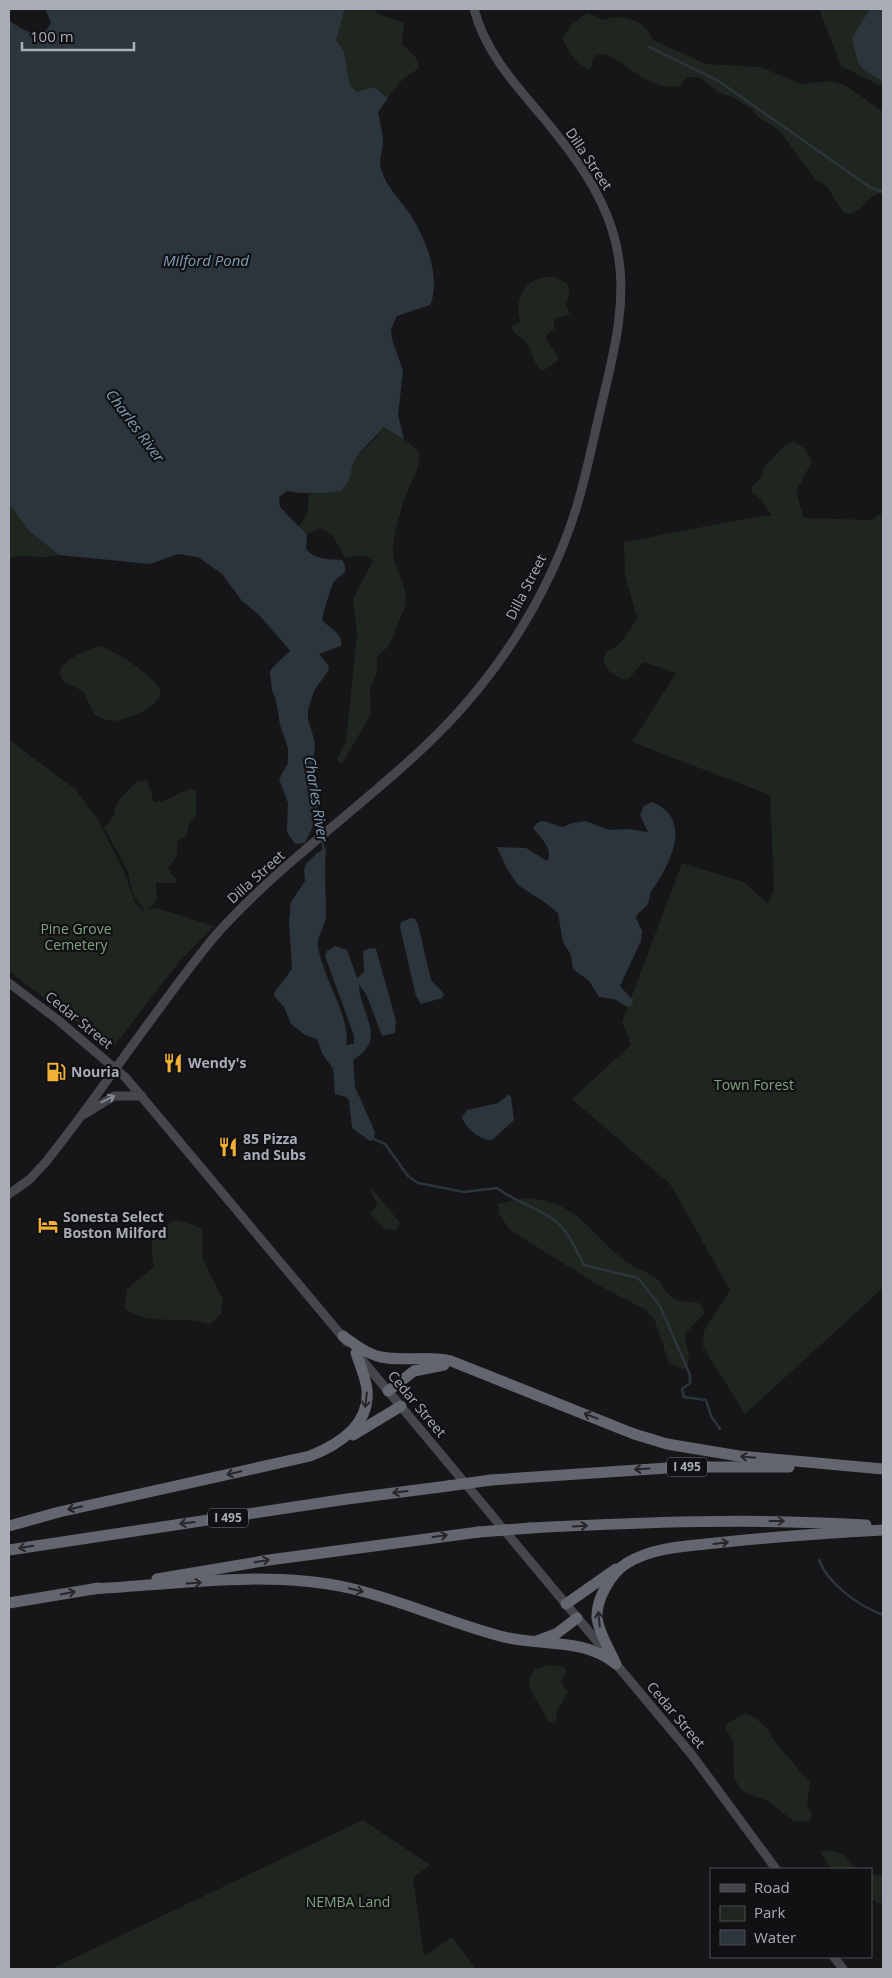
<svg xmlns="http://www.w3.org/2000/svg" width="892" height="1978" viewBox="0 0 892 1978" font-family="'Open Sans',sans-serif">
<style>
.green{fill:#1e261f}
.water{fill:#2c353c}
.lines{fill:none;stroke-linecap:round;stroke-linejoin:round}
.stream{stroke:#2c353c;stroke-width:2.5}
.secondary{stroke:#45474d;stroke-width:9}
.highway{stroke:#63666e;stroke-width:11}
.highway-bridge{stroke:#63666e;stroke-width:11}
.oneway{stroke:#858993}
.oneway2{stroke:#26262a}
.labels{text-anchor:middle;stroke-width:4.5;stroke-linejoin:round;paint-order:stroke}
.shield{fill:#111113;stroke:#7b7e86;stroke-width:1}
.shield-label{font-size:12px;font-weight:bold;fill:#a8adb8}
.street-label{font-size:14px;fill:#a8adb8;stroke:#111113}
.park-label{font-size:14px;fill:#7fa381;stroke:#111113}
.poi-label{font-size:14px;font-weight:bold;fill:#a8adb8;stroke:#111113;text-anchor:start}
.water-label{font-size:15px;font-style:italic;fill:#7f9bb3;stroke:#111113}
</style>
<rect width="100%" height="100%" fill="#161618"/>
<g class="green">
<path d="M 345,9 L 374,9 C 382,20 395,16 404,24 L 402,44 L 416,58 L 419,68 L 403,79 L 388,98 C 375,81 372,92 357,92 L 350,85 L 344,51 L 336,40 Z"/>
<polygon points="819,9 883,9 883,87 841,66"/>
<path d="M 587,13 L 604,20 C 623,12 645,20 653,40 L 706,64 L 760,67 L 801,84 L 831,81 L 845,85 L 883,112 L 883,193 C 866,192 861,220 843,212 L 827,187 L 815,179 L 780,131 L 758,117 L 752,109 L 732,97 L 718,92 L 699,77 L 688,77 L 678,87 C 640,87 633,64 603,54 L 594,56 L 590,70 C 579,65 564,49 563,37 L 571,25 Z"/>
<path d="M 553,277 C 573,284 571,287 566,305 L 570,314 L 554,319 L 554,329 L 547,335 L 546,340 L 558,356 L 557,361 L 546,369 L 541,370 C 532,362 532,349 525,341 C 519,335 513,335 512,326 L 521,322 C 512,299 526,275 553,277 Z"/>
<path d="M 383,427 L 404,439 L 419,452 C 420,465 417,470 412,481 C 404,497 393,533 393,551 C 393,571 410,584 405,606 C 404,612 400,617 398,623 C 391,642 393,643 377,657 L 377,672 L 370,690 L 371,714 L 343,762 L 340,763 L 337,759 L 346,741 L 349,712 L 357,634 L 353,599 L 373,561 L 365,555 L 346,558 C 337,548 336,529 317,529 L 307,535 L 299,527 L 307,514 L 309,494 L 340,491 L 357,456 L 375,439 Z"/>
<path d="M 793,441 L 805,449 L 812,461 L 796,492 L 804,518 L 871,520 L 883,512 L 883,1288 L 745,1414 L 703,1347 L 704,1331 L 730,1290 L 670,1184 L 572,1099 L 631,1045 L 622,1022 L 682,863 L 744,882 L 768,904 L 774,890 L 770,795 L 632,742 L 676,673 L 644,662 L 627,680 C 615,678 598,666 606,653 C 610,648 615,648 619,644 C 626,637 632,626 637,618 L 625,575 L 624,542 L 761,516 L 772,516 L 763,502 L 752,492 L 752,487 L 762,476 L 764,467 C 774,459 781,445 793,441 Z"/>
<path d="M 9,504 L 30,532 L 59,555 C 40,561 23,552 9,558 Z"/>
<path d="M 100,646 C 117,652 155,676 161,692 C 157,709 130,719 113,721 C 107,721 100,717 94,714 L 84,692 L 63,681 L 59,672 C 65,658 86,650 100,646 Z"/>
<path d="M 9,740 L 75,789 L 97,818 L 124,872 L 135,903 L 143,910 L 145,910 L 133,895 L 128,871 L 104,828 L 113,817 L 115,808 L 120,799 L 137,781 L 147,780 L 154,802 C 170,802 178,791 192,789 L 196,792 L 196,816 L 189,823 L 186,837 L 177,841 L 177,856 L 168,868 L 170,872 L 177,880 L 176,883 L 156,883 L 157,901 L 147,909 L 157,908 L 214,926 L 178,963 L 115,1045 L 105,1044 L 9,971 Z"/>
<polygon points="368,1188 376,1193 400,1223 396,1230 386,1230 372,1216 371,1212 378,1204"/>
<path d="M 526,1198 C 580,1203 587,1230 624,1260 C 634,1268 647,1271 657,1279 C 663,1284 665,1293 672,1297 C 681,1304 691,1300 701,1304 L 705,1313 L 685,1334 L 689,1358 L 687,1367 L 683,1369 L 669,1363 L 655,1321 L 646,1310 L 598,1285 L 510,1230 L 499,1214 L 498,1204 Z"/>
<path d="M 175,1220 L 194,1225 L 202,1230 L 203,1260 L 223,1300 L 221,1314 L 210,1324 C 205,1324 200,1321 195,1321 C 174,1318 141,1324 125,1308 L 127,1289 L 154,1267 L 151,1247 L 155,1233 Z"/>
<path d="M 549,1665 L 563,1667 L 567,1671 L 561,1683 L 568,1692 L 558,1709 L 555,1723 L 549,1723 C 544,1709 529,1694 529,1679 L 535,1669 Z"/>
<polygon points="744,1713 753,1716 768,1729 772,1738 810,1783 807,1803 812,1816 809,1821 795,1822 767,1801 744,1792 738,1785 734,1776 733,1741 725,1728 727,1724"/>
<polygon points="363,1820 430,1865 413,1878 424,1956 452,1937 476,1969 51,1969"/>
<polygon points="828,1850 842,1854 855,1869 831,1869 820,1852"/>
<polygon points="871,1874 883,1876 883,1903 877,1903 871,1898"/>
</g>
<g class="water">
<path d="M 45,9 L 345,9 L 336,40 L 344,51 L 350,85 L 357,92 L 375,87 L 388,98 L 378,112 C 380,122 383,133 383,142 C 383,151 378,160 381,169 C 386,186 400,200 410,214 C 425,237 442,278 430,305 L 397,316 L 391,329 L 392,339 L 403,371 L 398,415 L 404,439 L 383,427 C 376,438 360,449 355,460 C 349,472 352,482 340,491 C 323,494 304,494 287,491 L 279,497 L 280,507 L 307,535 L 306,549 C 315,560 329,559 342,560 C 344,563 346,567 345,571 C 343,576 336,578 334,582 C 331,586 322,617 322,620 C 330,629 343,632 341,646 L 319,654 L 329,666 L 328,671 L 314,691 L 308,710 L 308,719 L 315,743 L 313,763 L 317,782 L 313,801 L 313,826 L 305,843 L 295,844 L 287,832 L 288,803 L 279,779 L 288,763 L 288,748 L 280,725 L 276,700 L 272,691 L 270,672 L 272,668 L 290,651 L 287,647 L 258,614 L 242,601 L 222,574 L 198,557 L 178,554 L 150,564 L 59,555 L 30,532 L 9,504 L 9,20 C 19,29 44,43 51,22 Z"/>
<path d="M 870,9 L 883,9 L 883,81 C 856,67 859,67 852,38 Z"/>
<path d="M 652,802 C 695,819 669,866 651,892 C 649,896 650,899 648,903 C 646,909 638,911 636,918 L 642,931 L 641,941 L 620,986 L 633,1000 L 632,1005 L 627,1007 L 614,999 L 599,997 L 589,981 L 573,969 L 571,955 L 563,942 L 558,913 L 547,904 L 518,885 L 507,869 L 497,847 L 526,848 L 547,861 C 554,849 540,837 533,828 C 542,814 551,826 563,827 L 572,823 L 586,821 L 609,830 L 628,829 L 648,832 L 640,815 L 644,806 Z"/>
<path d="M 326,848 C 324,871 326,893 326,916 C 325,926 317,936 318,946 C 321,974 352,1019 346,1045 L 354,1044 L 354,1036 L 325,956 L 327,951 L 335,946 L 347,950 L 357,978 L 364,972 L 363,951 L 370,948 L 376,949 L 396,1021 L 395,1033 L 382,1036 L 367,996 L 359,984 C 360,1016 389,1038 353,1060 L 355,1087 L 375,1132 L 374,1139 L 370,1141 L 352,1128 L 349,1100 L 346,1097 L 335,1094 L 333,1069 L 322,1053 L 317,1039 L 305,1035 L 291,1024 L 284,1007 L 275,997 L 274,993 L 292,969 L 289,921 L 291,902 L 305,881 L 304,870 L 306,864 L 317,853 Z"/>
<polygon points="411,918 415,919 418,924 431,980 444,994 442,998 421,1004 416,996 400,927 401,922"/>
<path d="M 508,1095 L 511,1096 L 514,1120 L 492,1140 C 482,1142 464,1127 462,1117 L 467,1110 L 498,1103 Z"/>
</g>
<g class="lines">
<g class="stream">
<polyline points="649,47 717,80 871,188 883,192"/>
<polyline points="315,792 316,816 320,834"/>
<polyline points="322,839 324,851"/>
<path d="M 371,1138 L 385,1144 L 408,1176 L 418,1183 L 464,1192 L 497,1188 C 516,1203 542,1208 560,1225 C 570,1235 577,1252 584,1265 L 638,1278 L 660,1306 L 690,1375 L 690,1383 L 682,1389 L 684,1397 L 706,1400 L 711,1416 L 720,1429"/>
<path d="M 819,1560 C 828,1584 859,1606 883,1615"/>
</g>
<g class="secondary">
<polyline points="9,983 58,1020 126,1078 347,1342"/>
<polyline points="85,1114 114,1096 142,1096"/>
<path d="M 9,1194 L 29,1180 L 45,1163 C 86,1112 123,1057 162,1005 C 182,978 201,951 223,927 C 283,862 357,810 422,749 C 492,684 547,601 576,509 C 585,480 591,450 598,420 C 610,366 628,310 618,254 C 609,200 575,156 541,115 C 513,82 485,51 474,9"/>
<polyline points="358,1355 692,1755 776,1869"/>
<polyline points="834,1957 843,1969"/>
</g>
<g class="highway">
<path d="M 343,1336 C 354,1344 367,1354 381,1357 C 404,1362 428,1355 451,1361 L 634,1434 L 667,1444 L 739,1456 L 883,1469"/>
<polyline points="388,1391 414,1371 444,1365"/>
<polyline points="353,1435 401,1406"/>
<polyline points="491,1480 682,1467 789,1467"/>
<path d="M 9,1526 L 59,1512 L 310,1456 C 338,1445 370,1425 367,1390 C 366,1378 360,1365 356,1353"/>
<path d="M 531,1528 C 643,1522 755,1518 866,1525"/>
<polyline points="9,1550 347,1499 448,1486"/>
<polyline points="157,1579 269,1560 479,1532"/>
<path d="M 93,1589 C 175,1584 269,1570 349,1588 C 402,1600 452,1624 504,1637 C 542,1646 585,1638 616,1664"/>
<polyline points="9,1603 99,1588"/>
<polyline points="566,1604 616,1569"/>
<polyline points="537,1641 556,1634 577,1618"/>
<path d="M 614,1660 C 608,1647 599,1633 597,1618 C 596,1599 611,1573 627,1563 C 653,1547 687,1546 716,1543 C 772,1537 827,1533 883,1530"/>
</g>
<g class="highway-bridge">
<polyline points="448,1486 491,1480"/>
<polyline points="479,1532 531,1528"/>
</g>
</g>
<defs><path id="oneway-shaft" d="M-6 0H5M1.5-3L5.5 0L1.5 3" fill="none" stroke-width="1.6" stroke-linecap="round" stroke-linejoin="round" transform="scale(1.25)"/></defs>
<use class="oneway" href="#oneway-shaft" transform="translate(108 1099) rotate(-27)"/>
<g class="oneway2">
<use href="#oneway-shaft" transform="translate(366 1400) rotate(97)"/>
<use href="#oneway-shaft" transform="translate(591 1416) rotate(-158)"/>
<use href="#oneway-shaft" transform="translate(748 1457) rotate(-175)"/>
<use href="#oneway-shaft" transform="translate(642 1469) rotate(177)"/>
<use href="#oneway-shaft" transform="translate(234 1473) rotate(167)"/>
<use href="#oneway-shaft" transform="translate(400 1492) rotate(173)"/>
<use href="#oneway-shaft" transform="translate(75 1508) rotate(167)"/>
<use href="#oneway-shaft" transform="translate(777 1521)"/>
<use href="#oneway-shaft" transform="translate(187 1523) rotate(173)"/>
<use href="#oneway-shaft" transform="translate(580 1526) rotate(-3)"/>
<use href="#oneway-shaft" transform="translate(440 1536) rotate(-8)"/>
<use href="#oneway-shaft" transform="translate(721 1543) rotate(-7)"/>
<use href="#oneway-shaft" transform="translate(26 1547) rotate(171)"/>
<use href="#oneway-shaft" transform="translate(262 1561) rotate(-10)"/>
<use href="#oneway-shaft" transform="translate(194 1583) rotate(-4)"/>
<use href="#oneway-shaft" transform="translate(356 1590) rotate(14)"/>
<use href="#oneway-shaft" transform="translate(68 1593) rotate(-11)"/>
<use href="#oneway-shaft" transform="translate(599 1619) rotate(-96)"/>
</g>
<defs>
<symbol id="restaurant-bare" viewBox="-9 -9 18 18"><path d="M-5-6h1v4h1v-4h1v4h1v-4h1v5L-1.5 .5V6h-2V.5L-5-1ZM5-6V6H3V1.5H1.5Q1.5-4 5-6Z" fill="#f2b134" stroke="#111113" stroke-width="2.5" paint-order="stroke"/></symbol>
<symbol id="fuel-bare" viewBox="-9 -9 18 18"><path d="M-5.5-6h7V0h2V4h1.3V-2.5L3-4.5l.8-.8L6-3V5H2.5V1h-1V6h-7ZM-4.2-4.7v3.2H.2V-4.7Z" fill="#f2b134" stroke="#111113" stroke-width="2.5" paint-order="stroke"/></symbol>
<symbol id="hotel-bare" viewBox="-9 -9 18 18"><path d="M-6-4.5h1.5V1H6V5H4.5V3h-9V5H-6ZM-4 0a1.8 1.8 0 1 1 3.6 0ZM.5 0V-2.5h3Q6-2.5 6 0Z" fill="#f2b134" stroke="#111113" stroke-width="2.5" paint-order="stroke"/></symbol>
</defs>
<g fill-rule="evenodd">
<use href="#restaurant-bare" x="159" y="1049" width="28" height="28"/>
<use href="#fuel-bare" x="42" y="1058" width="28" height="28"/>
<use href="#restaurant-bare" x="214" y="1133" width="28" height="28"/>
<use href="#hotel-bare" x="34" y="1211" width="28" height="28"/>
</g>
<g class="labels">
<g class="shield">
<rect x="667" y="1457.5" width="40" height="19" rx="4"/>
<rect x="208" y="1508.5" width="40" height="19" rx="4"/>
</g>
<g class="shield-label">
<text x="687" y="1471">I 495</text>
<text x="228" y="1522">I 495</text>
</g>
<g class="street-label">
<text transform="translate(589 159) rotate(56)" y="5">Dilla Street</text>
<text transform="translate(526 587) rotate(-63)" y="5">Dilla Street</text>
<text transform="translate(256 877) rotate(-42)" y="5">Dilla Street</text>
<text transform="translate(79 1020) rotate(39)" y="5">Cedar Street</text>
<text transform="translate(417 1404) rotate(50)" y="5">Cedar Street</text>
<text transform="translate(676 1715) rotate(50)" y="5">Cedar Street</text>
</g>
<g class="park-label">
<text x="76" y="934">Pine Grove<tspan x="76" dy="16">Cemetery</tspan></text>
<text x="754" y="1090">Town Forest</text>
<text x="348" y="1907">NEMBA Land</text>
</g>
<g class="poi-label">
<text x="188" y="1068">Wendy's</text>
<text x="71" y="1077">Nouria</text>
<text x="243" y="1144">85 Pizza<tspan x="243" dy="16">and Subs</tspan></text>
<text x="63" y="1222">Sonesta Select<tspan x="63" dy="16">Boston Milford</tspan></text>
</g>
<g class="water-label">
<text x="206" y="266">Milford Pond</text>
<text transform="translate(135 426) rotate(53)" y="5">Charles River</text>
<text transform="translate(316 799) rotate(81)" y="5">Charles River</text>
</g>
</g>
<rect width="892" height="1978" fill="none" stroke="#a8adb8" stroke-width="20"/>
<rect x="710" y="1868" width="162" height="90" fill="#111113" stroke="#4d4f55"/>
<rect x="720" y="1884" width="25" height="8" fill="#45474d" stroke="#4d4f55"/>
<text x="754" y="1893" font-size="15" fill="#a8adb8">Road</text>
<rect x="720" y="1906" width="25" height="15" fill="#1e261f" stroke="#4d4f55"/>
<text x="754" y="1918" font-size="15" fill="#a8adb8">Park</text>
<rect x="720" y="1930" width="25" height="15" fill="#2c353c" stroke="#4d4f55"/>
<text x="754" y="1943" font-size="15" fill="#a8adb8">Water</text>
<path d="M22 42v8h112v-8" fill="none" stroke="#a8adb8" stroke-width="2.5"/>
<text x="30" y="42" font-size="15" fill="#a8adb8" stroke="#111113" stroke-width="4" paint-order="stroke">100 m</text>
</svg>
